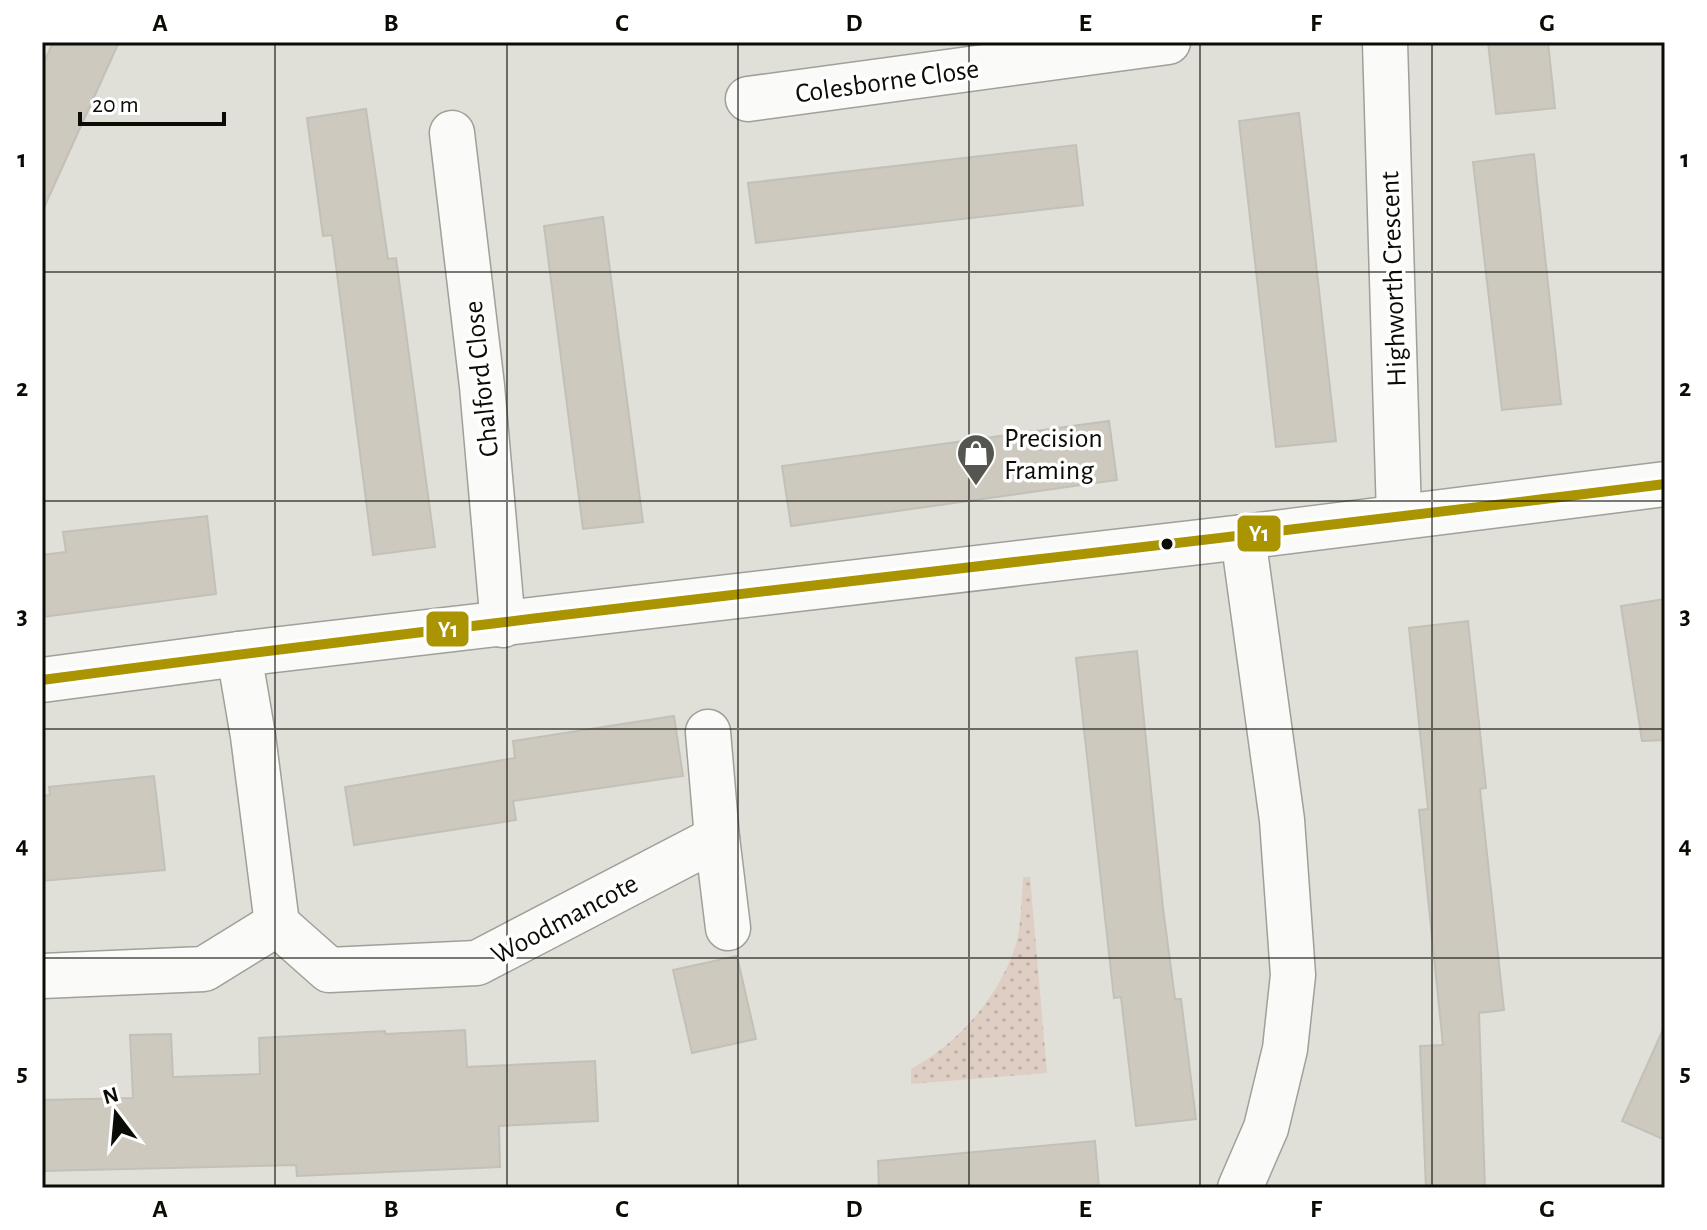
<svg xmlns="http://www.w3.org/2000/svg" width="1707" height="1230" viewBox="0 0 1707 1230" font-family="'Alegreya Sans',sans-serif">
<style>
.grass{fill:url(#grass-dots)}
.building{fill:#cdc9be;stroke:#c2c0b9;stroke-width:2}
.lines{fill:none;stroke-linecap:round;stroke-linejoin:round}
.street-casing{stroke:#a0a09a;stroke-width:47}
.street{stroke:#fafaf9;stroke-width:44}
.bus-1-casing{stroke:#fff;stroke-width:16}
.bus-1{stroke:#aa9402;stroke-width:10}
.grid{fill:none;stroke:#0c0c07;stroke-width:2;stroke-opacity:0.55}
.bus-dot{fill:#0c0c07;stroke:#fff;stroke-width:3}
.labels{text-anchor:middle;stroke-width:7;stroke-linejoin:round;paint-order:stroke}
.street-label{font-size:28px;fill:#0c0c07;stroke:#fff}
.poi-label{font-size:28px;fill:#0c0c07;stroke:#fff;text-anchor:start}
.line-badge{stroke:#fff;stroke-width:3}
.badge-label{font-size:22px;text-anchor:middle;font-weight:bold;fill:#fff}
.neatline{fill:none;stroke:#0c0c07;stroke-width:3}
.grid-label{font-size:26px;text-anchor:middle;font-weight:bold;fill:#0c0c07}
</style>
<defs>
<pattern id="grass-dots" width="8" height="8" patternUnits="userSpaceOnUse" patternTransform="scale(2)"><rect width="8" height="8" fill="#dfcec4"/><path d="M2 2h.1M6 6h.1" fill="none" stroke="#beb0a7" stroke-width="1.8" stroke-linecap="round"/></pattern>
</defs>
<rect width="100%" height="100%" fill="#e0e0d8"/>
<path class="grass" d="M 1023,877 L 1030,877 L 1047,1073 L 911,1084 L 911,1069 C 956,1044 992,1005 1012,956 C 1022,931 1021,903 1023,877 Z"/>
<g class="building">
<polygon points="53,42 119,42 42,212 42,67"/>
<polygon points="1488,42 1548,42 1555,108 1496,114"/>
<polygon points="366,109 388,259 396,258 435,547 373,555 332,235 323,236 307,118"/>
<polygon points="1299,113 1336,441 1276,447 1239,121"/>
<polygon points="1076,145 1083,205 756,243 748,183"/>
<polygon points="1534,154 1561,404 1502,410 1473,162"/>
<polygon points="603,217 643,522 583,529 544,226"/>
<polygon points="1109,421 1117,480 791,526 782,466"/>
<polygon points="207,516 216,594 42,617 42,555 66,552 63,532"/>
<polygon points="1665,599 1665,740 1642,741 1621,606"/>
<polygon points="1468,621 1486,788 1480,789 1504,1010 1479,1013 1485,1188 1426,1188 1420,1046 1443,1045 1419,810 1428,809 1409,628"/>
<polygon points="1137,651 1163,908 1175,999 1181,999 1196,1119 1136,1126 1121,997 1114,998 1076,658"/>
<polygon points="674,716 683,776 513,801 516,820 354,845 345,787 515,758 513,741"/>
<polygon points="154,776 165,870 42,881 42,796 50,795 49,787"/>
<polygon points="737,956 756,1039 692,1053 673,970"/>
<polygon points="1665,1025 1665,1140 1622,1121"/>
<polygon points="465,1030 467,1067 595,1061 598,1121 499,1126 500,1167 297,1176 296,1165 42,1171 42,1100 133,1098 130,1035 171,1034 173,1077 260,1074 259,1038 385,1031 385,1034"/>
<polygon points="1095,1141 1099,1188 879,1188 878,1161"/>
</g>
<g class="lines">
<defs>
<g id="street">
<polyline points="1385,42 1399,516"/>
<polyline points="748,99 1168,42"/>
<polyline points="452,133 482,386 503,625"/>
<polyline points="42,680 239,654 1243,537 1665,484"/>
<polyline points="708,732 717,838 728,928"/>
<polyline points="277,924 329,970 477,963 717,838"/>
<polyline points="42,976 204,969 277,924 253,736 239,654"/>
<polyline points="1240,1188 1266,1128 1285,1049 1293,975 1282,820 1243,537"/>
</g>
</defs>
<use href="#street" class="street-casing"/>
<use href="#street" class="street"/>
<defs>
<path id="bus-1" d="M 42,680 C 582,609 1124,552 1665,484"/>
</defs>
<use href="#bus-1" class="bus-1-casing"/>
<use href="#bus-1" class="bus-1"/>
</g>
<path class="grid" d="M 275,42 L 275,1188M 507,42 L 507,1188M 738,42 L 738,1188M 969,42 L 969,1188M 1200,42 L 1200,1188M 1432,42 L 1432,1188M 42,272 L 1665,272M 42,501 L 1665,501M 42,729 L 1665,729M 42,958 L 1665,958"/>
<defs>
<symbol id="shop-pin" viewBox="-11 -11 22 30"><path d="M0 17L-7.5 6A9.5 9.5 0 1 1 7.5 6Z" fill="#565650" stroke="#fff"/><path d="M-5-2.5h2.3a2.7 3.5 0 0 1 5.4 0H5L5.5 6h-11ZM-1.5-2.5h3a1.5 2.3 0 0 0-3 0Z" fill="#fff"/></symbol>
</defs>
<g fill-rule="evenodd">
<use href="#shop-pin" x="954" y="431" width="44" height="60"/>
</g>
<circle class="bus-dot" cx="1167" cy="544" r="7"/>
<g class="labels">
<g class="street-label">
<text transform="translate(887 80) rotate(-8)" y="10">Colesborne Close</text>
<text transform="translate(1392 279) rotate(-92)" y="10">Highworth Crescent</text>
<text transform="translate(480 379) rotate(-96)" y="10">Chalford Close</text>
<text transform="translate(564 918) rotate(-28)" y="10">Woodmancote</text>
</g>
<g class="poi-label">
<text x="1004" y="447">Precision<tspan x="1004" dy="32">Framing</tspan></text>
</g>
</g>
<g class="line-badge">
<rect x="1236" y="514" width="46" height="39" rx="8" fill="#aa9402"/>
<rect x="425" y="610" width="45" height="38" rx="8" fill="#aa9402"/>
</g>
<g class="badge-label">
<text x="1259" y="541">Y1</text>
<text x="448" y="637">Y1</text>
</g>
<rect width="1707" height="1230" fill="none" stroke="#ffffff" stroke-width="88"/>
<g transform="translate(116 1114) rotate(344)" stroke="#ffffff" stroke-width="6" paint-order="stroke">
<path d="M0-6L14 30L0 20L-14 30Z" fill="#0c0c07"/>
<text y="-12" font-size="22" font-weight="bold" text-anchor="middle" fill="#0c0c07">N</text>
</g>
<path d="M80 112v12h144v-12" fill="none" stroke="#0c0c07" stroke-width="4"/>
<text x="92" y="112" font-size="24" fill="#0c0c07" stroke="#ffffff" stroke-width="6" paint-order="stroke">20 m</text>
<rect x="44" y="44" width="1619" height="1142" class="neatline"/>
<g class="grid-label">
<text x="160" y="31">A</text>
<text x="391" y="31">B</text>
<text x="622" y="31">C</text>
<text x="854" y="31">D</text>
<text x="1085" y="31">E</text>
<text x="1316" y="31">F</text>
<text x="1547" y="31">G</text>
<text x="22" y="167">1</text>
<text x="1685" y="167">1</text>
<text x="22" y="396">2</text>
<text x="1685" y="396">2</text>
<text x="22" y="624">3</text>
<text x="1685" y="624">3</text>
<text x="22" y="853">4</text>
<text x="1685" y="853">4</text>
<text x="22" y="1081">5</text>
<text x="1685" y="1081">5</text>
<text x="160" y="1217">A</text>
<text x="391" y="1217">B</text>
<text x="622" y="1217">C</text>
<text x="854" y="1217">D</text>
<text x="1085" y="1217">E</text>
<text x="1316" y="1217">F</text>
<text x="1547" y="1217">G</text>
</g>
</svg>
